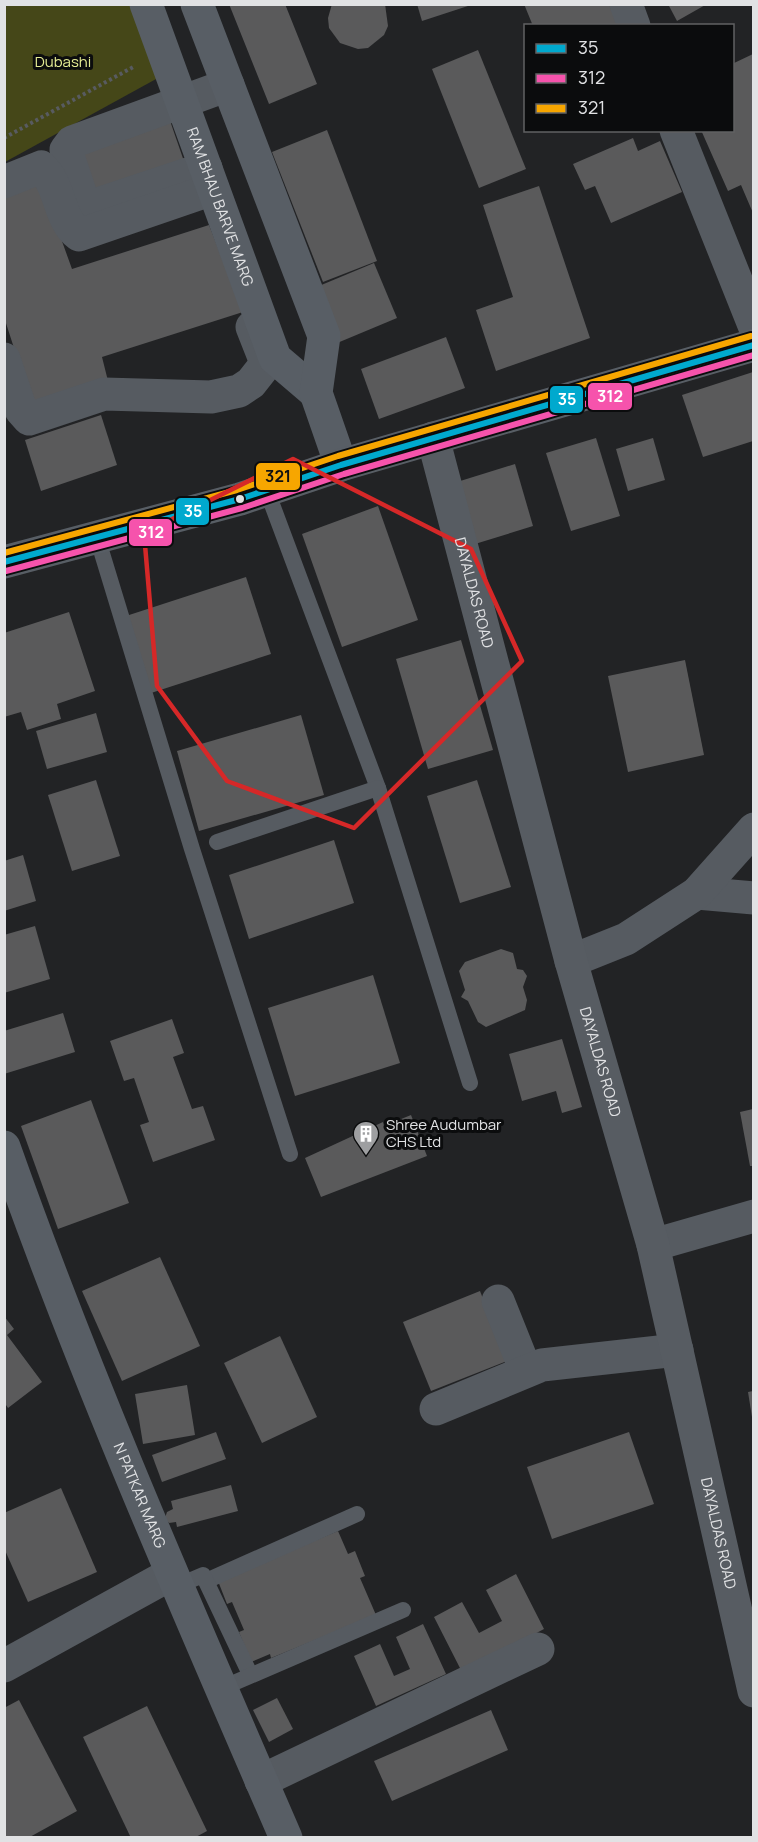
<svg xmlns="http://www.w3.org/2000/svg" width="758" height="1842" viewBox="0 0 758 1842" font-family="Manrope,sans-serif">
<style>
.green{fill:#454718}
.building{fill:#5a5a5b}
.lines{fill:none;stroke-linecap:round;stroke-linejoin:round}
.path{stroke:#585b60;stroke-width:4;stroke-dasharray:3 3;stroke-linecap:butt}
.lane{stroke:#565b61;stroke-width:16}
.street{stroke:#565b61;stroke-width:33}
.secondary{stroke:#585e65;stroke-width:33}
.primary{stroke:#575c62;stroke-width:33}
.bus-1-casing{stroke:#0b0c0d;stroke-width:10}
.bus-2-casing{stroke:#0b0c0d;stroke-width:10}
.bus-3-casing{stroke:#0b0c0d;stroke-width:10}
.bus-1{stroke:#00a9ce;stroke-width:6}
.bus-2{stroke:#f653ac;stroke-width:6}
.bus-3{stroke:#f7a600;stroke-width:6}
.marked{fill:none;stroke:#d62828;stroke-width:4.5;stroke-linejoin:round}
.bus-dot{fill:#e1e2e4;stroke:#0b0c0d;stroke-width:2}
.labels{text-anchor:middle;stroke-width:6;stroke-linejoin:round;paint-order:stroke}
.park-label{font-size:15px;fill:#e5ec93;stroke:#0b0c0d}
.street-label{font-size:15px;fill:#e1e2e4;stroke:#0b0c0d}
.poi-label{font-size:15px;fill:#e1e2e4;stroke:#0b0c0d;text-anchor:start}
.line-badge{stroke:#0b0c0d;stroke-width:2}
.badge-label{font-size:16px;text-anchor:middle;font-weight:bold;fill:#fff}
.pale-badge-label{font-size:16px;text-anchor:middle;font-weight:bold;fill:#111}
</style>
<rect width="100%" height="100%" fill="#222325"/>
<polygon class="green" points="5,5 139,5 167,73 5,162"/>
<g class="building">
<polygon points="229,4 285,4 317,84 269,104"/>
<polygon points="332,4 385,4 388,26 384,35 368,48 358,49 340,43 329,28 328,18"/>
<polygon points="417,4 471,4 471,5 422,21"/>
<polygon points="524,4 609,4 617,24 533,26"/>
<polygon points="668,4 707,4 677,21"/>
<polygon points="478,50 526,169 479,188 432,69"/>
<polygon points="753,54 753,213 741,185 728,191 701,130 732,130 732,64"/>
<polygon points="167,112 187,170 87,202 68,147"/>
<polygon points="327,130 377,261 323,282 272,152"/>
<polygon points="633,138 638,151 660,141 682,192 611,223 595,186 585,190 573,164"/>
<polygon points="41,183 72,269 209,225 243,312 102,357 108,381 32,404 4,317 4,197"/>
<polygon points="539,186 590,338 496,371 476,310 513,297 483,205"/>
<polygon points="374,263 397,318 330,346 307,291"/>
<polygon points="446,337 465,388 379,419 361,369"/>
<polygon points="753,372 753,441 703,457 682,395"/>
<polygon points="101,415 117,465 41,491 25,440"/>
<polygon points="596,438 620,516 571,531 546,453"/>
<polygon points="653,438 665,480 628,491 616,449"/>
<polygon points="515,464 533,526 475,544 457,482"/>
<polygon points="378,506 418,620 342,647 302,534"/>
<polygon points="246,577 271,654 151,693 126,616"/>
<polygon points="69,612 95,691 57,704 61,719 27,730 21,712 4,717 4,633"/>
<polygon points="461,640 493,750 428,769 396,659"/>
<polygon points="685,660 704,755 628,772 608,676"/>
<polygon points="96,713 107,752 47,769 36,731"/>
<polygon points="301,715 324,795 199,831 177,751"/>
<polygon points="96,780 120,856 72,871 48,795"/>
<polygon points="477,780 511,887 460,903 427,796"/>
<polygon points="334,840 354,903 249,939 229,875"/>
<polygon points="23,855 36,901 4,911 4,861"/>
<polygon points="35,926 50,979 4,993 4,935"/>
<polygon points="501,949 513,953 517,969 523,970 527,976 523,987 527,1000 525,1010 486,1027 478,1022 468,1001 461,997 465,990 459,971 465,962"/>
<polygon points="373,975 400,1063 295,1096 268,1008"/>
<polygon points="63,1013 75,1052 4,1074 4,1031"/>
<polygon points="172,1019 184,1053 173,1057 192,1109 203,1106 215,1140 153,1162 140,1125 149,1122 134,1078 124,1081 110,1041"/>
<polygon points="562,1039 582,1107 562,1113 556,1091 522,1101 509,1054"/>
<polygon points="91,1100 129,1203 58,1229 21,1126"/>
<polygon points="753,1109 753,1166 750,1166 740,1112"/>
<polygon points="411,1115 427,1156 321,1197 305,1158 383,1122 384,1126"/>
<polygon points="160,1257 200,1346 122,1381 82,1291"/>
<polygon points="480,1291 507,1361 431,1391 403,1322"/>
<polygon points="4,1316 14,1329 7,1335 42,1382 8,1408 4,1402"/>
<polygon points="280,1336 317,1417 262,1443 224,1363"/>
<polygon points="187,1385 195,1435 143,1444 135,1394"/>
<polygon points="753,1391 753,1417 752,1417 748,1392"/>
<polygon points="216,1432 226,1459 162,1482 152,1455"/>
<polygon points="629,1432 654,1504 552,1539 527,1467"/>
<polygon points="231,1485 238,1511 177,1527 176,1522 169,1523 165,1518 167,1512 173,1509 171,1501"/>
<polygon points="61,1488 97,1572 28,1602 4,1548 4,1513"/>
<polygon points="338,1531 348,1554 355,1551 365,1576 360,1578 376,1615 271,1658 270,1654 251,1662 239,1632 244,1630 232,1602 227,1604 218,1581"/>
<polygon points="516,1574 544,1629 462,1672 434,1617 462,1602 479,1633 502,1621 486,1590"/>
<polygon points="423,1624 446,1674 376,1706 354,1656 380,1644 394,1676 410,1669 396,1637"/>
<polygon points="277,1698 293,1729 269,1742 253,1710"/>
<polygon points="19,1700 77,1811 28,1838 4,1838 4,1708"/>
<polygon points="147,1706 207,1831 194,1838 131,1838 83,1737"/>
<polygon points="491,1710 508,1750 392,1801 374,1761"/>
</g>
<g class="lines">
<polyline class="path" points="4,138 135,66"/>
<g class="lane">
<polyline points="267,491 378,788 470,1083"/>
<polyline points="97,537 192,849 290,1154"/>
<polyline points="217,842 378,788"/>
<polyline points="206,1581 357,1514"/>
<polyline points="177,1586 203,1575 250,1674"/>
<polyline points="222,1688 403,1610"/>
</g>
<g class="street">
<polyline points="626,4 634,26"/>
<polyline points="676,130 754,325"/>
<polyline points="206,168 89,207 83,201 66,150 72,142 228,85"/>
<path d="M 4,182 L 41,167 C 61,185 58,219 79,235 L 213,189"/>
<polyline points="4,359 21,410 29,419 104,394 211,397 239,391 251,383 262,369 265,360 252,327"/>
<polyline points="697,893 754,898"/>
<polyline points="571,961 626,939 697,893 754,829"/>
<polyline points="653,1245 754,1216"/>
<polyline points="498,1301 526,1371"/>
<polyline points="436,1409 542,1365 677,1350"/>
<polyline points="4,1666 171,1574"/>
<polyline points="261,1781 538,1649"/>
</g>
<g class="secondary">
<path id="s1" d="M 146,4 L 275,358 L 316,393"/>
<polyline points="197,4 324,336 316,393 341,465"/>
<polyline points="4,562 240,499 341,465 754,345"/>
<path id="s2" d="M 4,1147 C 87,1382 187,1609 286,1838"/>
</g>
<path class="primary" id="s3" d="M 433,438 L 571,961 L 653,1245 L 754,1691"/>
<defs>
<polyline id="bus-1" points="4,562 240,499 341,465 754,345"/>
<polyline id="bus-2" points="6,571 242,508 344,474 754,355"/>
<polyline id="bus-3" points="4,553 237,490 338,456 751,336"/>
</defs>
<use href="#bus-1" class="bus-1-casing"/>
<use href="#bus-2" class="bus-2-casing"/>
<use href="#bus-3" class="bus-3-casing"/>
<use href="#bus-1" class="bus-1"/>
<use href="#bus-2" class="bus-2"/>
<use href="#bus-3" class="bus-3"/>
</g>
<path class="marked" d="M 293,459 L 471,549 L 522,661 L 354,828 L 227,781 L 157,686 L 144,533 Z"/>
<defs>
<symbol id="building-pin" viewBox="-11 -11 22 30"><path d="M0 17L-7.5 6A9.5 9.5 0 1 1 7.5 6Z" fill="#9e9fa1" stroke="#0b0c0d"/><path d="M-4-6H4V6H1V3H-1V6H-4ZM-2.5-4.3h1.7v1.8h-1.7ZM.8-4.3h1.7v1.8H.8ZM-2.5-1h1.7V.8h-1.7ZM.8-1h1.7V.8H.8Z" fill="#fff"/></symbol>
</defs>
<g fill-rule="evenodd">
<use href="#building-pin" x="351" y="1119" width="30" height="40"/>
</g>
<circle class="bus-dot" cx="240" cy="499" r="5"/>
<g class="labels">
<g class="park-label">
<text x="63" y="67">Dubashi</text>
</g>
<g class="street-label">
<text dy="5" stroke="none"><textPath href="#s1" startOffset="216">RAM BHAU BARVE MARG</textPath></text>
<text dy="5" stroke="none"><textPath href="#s3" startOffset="160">DAYALDAS ROAD</textPath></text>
<text dy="5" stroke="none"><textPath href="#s3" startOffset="646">DAYALDAS ROAD</textPath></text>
<text dy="5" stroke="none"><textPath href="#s2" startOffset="374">N PATKAR MARG</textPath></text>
<text dy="5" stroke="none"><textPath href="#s3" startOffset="1132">DAYALDAS ROAD</textPath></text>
</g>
<g class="poi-label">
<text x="386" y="1130">Shree Audumbar<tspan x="386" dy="17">CHS Ltd</tspan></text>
</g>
</g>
<g class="line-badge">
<rect x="587" y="382" width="46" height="29" rx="6" fill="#f653ac"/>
<rect x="549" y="385" width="35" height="29" rx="6" fill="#00a9ce"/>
<rect x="255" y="462" width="46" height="29" rx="6" fill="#f7a600"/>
<rect x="175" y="497" width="35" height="29" rx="6" fill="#00a9ce"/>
<rect x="128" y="518" width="45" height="29" rx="6" fill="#f653ac"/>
</g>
<g class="badge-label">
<text x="610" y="402">312</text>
<text x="567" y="405">35</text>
<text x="193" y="517">35</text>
<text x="151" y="538">312</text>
</g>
<g class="pale-badge-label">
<text x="278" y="482">321</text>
</g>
<rect width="758" height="1842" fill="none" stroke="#e1e2e4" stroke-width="12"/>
<rect x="524" y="24" width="210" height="108" fill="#0b0c0d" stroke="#616263" stroke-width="1.5"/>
<rect x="536" y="44" width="30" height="9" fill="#00a9ce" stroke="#616263" stroke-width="1.5"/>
<text x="578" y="54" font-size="18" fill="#e1e2e4">35</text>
<rect x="536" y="74" width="30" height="9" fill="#f653ac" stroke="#616263" stroke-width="1.5"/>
<text x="578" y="84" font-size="18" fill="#e1e2e4">312</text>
<rect x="536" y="104" width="30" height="9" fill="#f7a600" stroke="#616263" stroke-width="1.5"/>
<text x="578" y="114" font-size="18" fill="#e1e2e4">321</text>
</svg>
